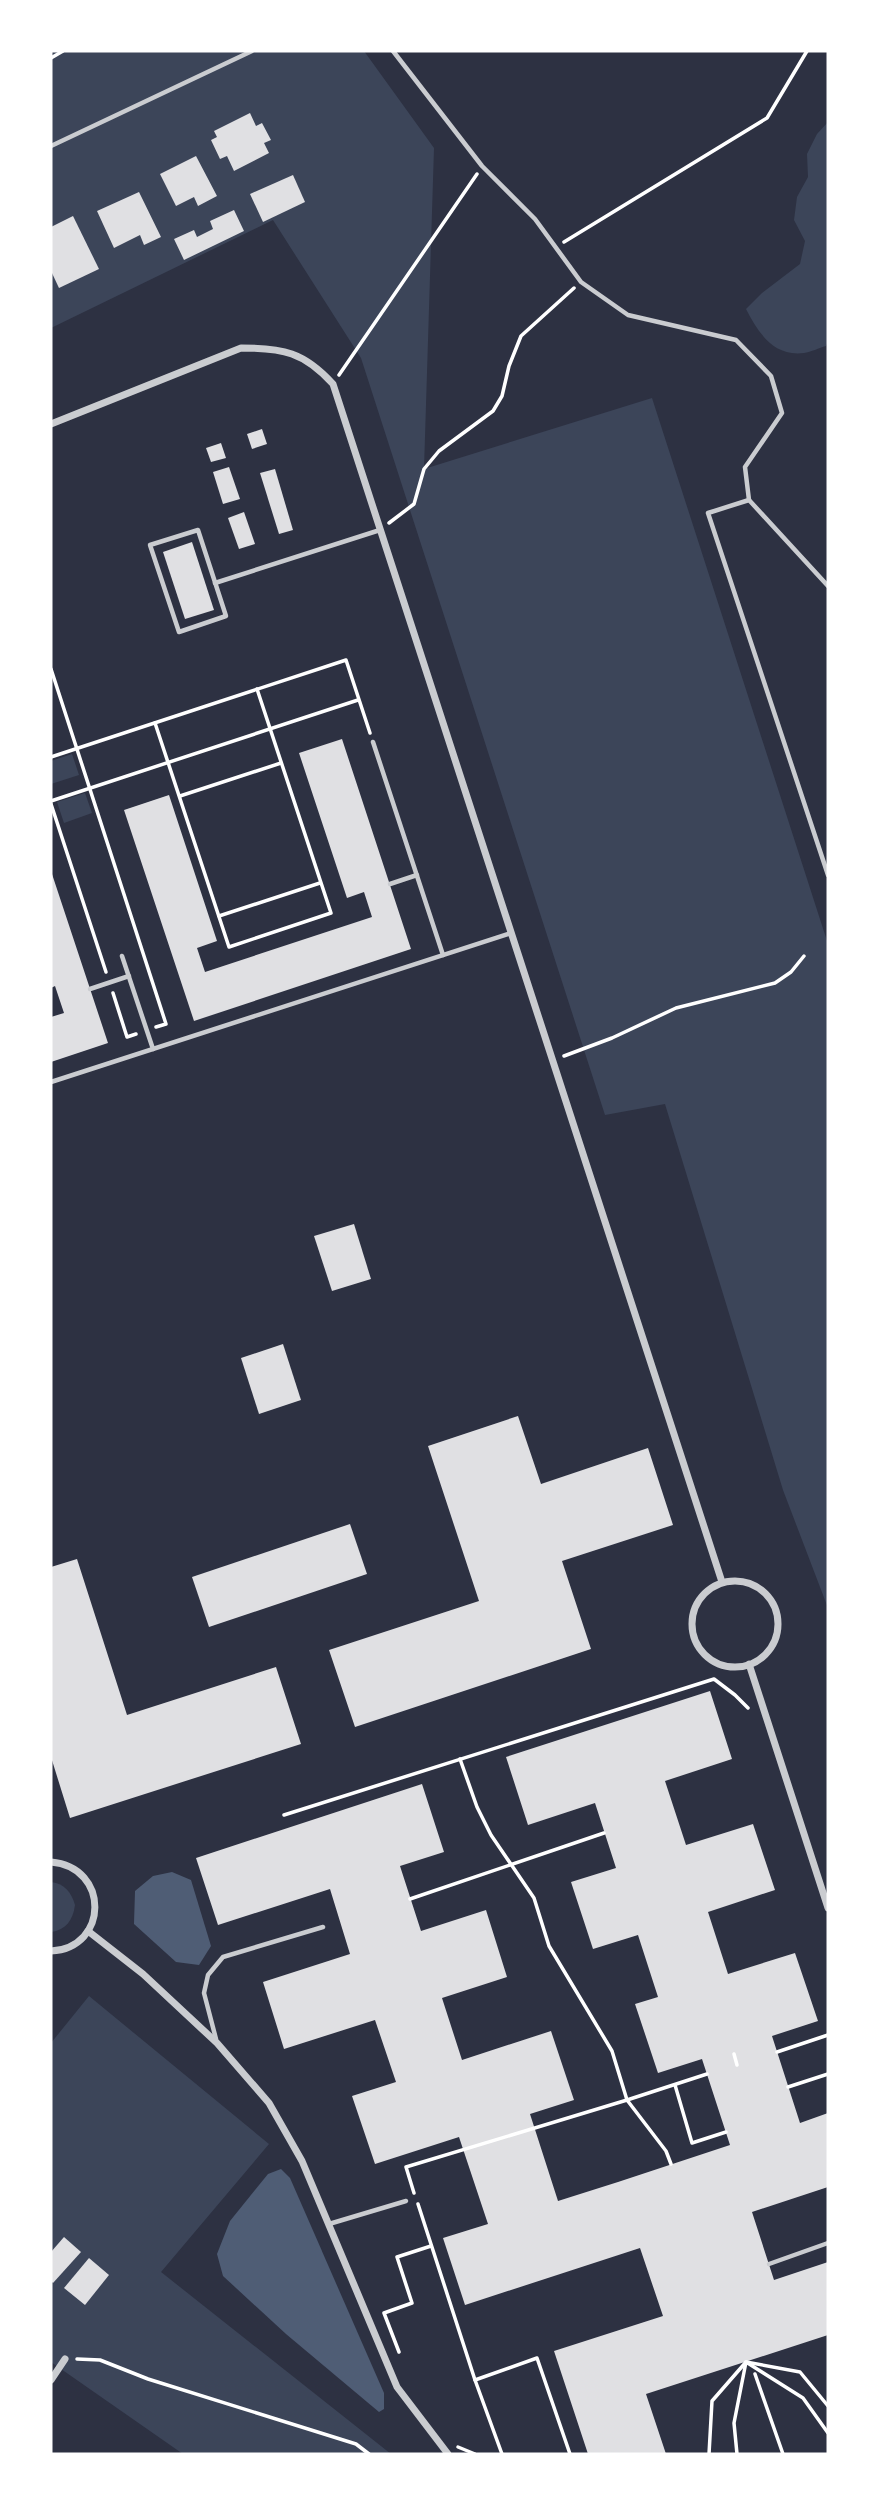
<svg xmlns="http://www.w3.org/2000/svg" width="879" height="2505" viewBox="0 0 879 2505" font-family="'Sofia Sans Condensed',sans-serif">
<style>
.green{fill:#3c4559}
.water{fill:#4f5d75}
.building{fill:#e0e0e3}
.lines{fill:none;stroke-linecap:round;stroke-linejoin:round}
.path{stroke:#fff;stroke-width:3.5}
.service{stroke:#caccd0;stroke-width:4.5}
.minor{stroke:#caccd0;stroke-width:7}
</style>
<rect width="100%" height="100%" fill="#2d3142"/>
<g class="green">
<polygon points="51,51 364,51 434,148 424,469 652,398 828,944 828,1608 783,1490 665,1104 605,1115 361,358 273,220 51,328"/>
<path d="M 828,122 L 828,341 L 826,346 C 819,348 811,352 804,353 C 773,357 758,332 746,309 L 762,293 L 800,264 L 805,241 L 794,220 L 797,197 L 808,177 L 807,154 L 817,134 Z"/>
<polygon points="72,754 79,775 51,784 51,761"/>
<polygon points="85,793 92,813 64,823 57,802"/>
<path d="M 51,1882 C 65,1884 71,1892 75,1905 C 73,1920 66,1930 51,1932 Z"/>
<polygon points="89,1996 269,2144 161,2272 391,2454 183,2454 51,2362 51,2043"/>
</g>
<g class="water">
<polygon points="172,1872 191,1880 211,1946 199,1965 176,1962 134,1924 135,1891 153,1876"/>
<polygon points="281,2169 290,2178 384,2393 384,2409 379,2412 286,2334 223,2276 217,2254 230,2221 268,2174"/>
</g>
<g class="building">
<polygon points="250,113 256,126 262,123 271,140 264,143 269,153 234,171 227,156 220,159 211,140 217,137 214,131"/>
<polygon points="196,156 217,196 198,206 194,197 176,206 160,174"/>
<polygon points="293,175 305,202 263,222 250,194"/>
<polygon points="139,192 161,237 144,245 140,235 114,248 97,211"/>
<polygon points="234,210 244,231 184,260 174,239 194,230 197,237 213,229 210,221"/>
<polygon points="73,216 99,269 59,288 51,271 51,227"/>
<polygon points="262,429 267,444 252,449 247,434"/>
<polygon points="221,443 226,458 211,462 206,448"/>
<polygon points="229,467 240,499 223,504 213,472"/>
<polygon points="275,469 293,530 279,534 260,473"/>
<polygon points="244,512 255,544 239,549 228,518"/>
<polygon points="192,542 214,610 185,619 163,552"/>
<polygon points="342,739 411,949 194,1021 124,810 169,795 217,941 197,948 205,972 372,917 364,892 347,898 299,753"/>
<polygon points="51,871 108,1043 51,1062 51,1017 64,1013 55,986 51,988"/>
<polygon points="354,1224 371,1279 332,1291 314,1236"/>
<polygon points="283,1344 301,1400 259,1414 241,1358"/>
<polygon points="518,1416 541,1484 648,1448 673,1525 562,1561 591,1649 355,1727 329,1650 479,1601 428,1446"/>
<polygon points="350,1524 367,1574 209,1627 192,1577"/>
<polygon points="77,1559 127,1715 276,1667 301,1744 70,1818 51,1757 51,1567"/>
<polygon points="710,1691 732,1759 665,1781 686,1845 753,1824 775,1890 708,1912 728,1974 795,1953 818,2021 772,2036 800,2123 828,2113 828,2187 752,2212 774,2280 828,2262 828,2335 646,2394 666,2454 588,2454 554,2351 663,2316 640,2248 465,2305 443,2238 488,2224 459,2137 375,2164 352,2096 396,2082 375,2020 284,2049 263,1982 350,1954 330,1889 218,1925 196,1858 422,1784 444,1852 400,1866 421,1931 486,1910 507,1977 442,1998 462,2060 551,2031 574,2100 530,2114 558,2201 618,2182 730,2145 702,2059 658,2073 635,2004 658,1997 638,1935 593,1949 571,1882 616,1868 595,1803 528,1825 506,1757"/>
<polygon points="64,2237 81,2252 53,2283 51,2281 51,2252"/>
<polygon points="89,2258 109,2275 85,2305 64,2288"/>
</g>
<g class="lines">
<g class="path">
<polyline points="51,58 63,51"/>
<polyline points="564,242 767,118 807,51"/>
<polyline points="339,375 477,174"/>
<polyline points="389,523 414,504 424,469 439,451 493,411 502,396 509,366 521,336 574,288"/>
<polyline points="51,669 166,1024 156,1027"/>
<polyline points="155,723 229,947 331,913 257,689"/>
<polyline points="51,757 346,660 370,733"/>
<polyline points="180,796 281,763"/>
<polyline points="51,801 358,700"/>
<polyline points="51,804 106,972"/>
<polyline points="219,916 320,883"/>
<polyline points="113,993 127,1037 136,1034"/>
<polyline points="564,1056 612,1038 676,1008 775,983 791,972 804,956"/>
<polyline points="460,1759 477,1807 491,1835 534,1898 549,1946 612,2051 627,2100 707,2074"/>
<polyline points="284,1815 714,1679 735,1695 748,1708"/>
<polyline points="410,1899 604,1833"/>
<polyline points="777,2052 828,2035"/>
<polyline points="734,2054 737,2065"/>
<polyline points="675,2085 692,2143 726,2132"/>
<polyline points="788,2087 828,2074"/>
<polyline points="414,2193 406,2167 627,2100 666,2151 671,2164"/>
<polyline points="418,2204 475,2380"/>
<polyline points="399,2352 384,2313 412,2303 397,2257 431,2246"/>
<polyline points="77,2359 100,2360 148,2379 356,2444 369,2454"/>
<polyline points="755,2374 783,2454"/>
<polyline points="458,2447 475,2454"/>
<polyline points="502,2454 475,2380 537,2358 570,2454"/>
<polyline points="709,2454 712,2401 746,2362 800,2372 828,2406"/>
<polyline points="737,2454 734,2423 746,2362 803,2398 828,2433"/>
</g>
<g class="service">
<polyline points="393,51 482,166 535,219 581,282 628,315 736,340 771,376 782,413 745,467 749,500"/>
<polyline points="51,146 252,51"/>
<polygon points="198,530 226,616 179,632 150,545"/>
<polyline points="215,583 380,530"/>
<polyline points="828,586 749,500 708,513 828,875"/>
<polyline points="373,742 443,955"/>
<polyline points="390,884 417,875"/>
<polyline points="122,956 153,1049"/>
<polyline points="90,989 129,976"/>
<polyline points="51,1082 511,933"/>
<polyline points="216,2039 204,1993 208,1975 223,1957 323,1927"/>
<polyline points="329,2224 406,2201"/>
<polyline points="769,2264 828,2243"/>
</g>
<g class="minor">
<path d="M 51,424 L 241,348 C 283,348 304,352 333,384 L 722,1582"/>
<circle cx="735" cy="1624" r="43"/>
<polyline points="749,1664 828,1908"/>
<path d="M 51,1862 C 110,1867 109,1948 51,1951"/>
<polyline points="88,1931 143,1974 217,2043 269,2103 302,2161 397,2387 448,2454"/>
<polyline points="51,2380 65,2359"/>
</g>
</g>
<rect width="879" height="2505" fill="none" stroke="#ffffff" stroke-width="105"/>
</svg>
